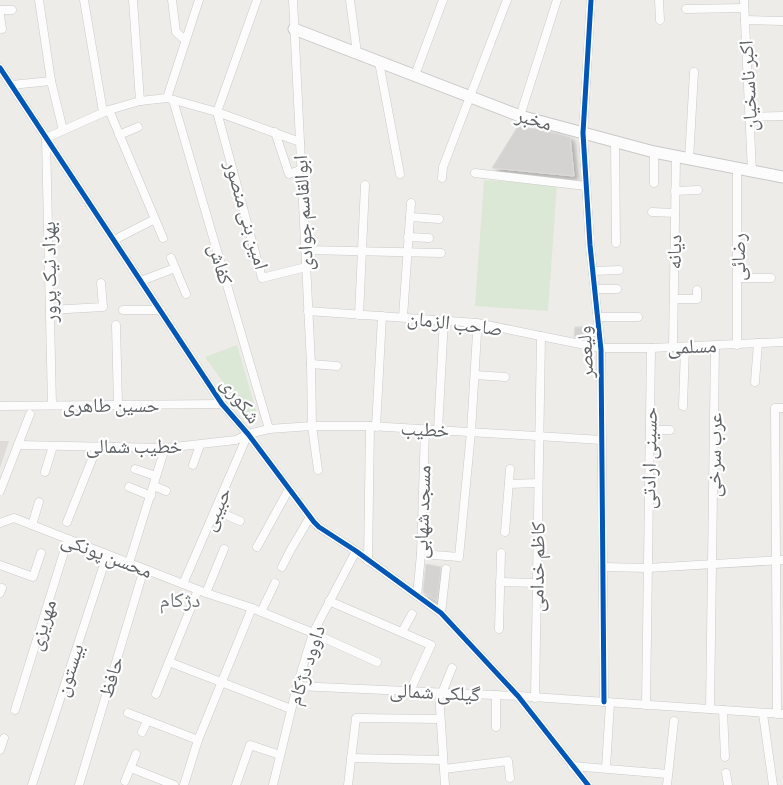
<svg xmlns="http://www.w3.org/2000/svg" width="783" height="785" viewBox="0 0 783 785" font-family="'Alegreya Sans','Noto Naskh Arabic',sans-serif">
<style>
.education{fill:#dedbd8}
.green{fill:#dbe8d6}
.building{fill:#d5d3d2;stroke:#dddbd8;filter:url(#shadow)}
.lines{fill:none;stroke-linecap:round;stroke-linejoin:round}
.street-casing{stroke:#cacac9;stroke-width:9}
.secondary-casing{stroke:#c8c9c8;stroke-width:13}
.street{stroke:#fcfcfc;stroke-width:8}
.secondary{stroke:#fcfcfc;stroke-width:11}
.cycleway-casing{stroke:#fff;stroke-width:8}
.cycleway{stroke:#0057b8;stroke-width:5}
.labels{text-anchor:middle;stroke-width:4.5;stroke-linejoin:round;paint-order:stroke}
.street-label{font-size:20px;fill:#5f6366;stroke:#fff}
.neighbourhood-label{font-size:21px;fill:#707578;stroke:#fff}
</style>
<defs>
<filter id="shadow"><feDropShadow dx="4" dy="4" stdDeviation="2.5" flood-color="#0004"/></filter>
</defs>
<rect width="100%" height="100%" fill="#eeece9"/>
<polygon class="education" points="0,441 9,441 0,468"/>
<g class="green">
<polygon points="484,180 557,185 548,311 475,306"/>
<polygon points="237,345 257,414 249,419 205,357"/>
</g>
<g class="building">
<polygon points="518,126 548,131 570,137 574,176 492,168"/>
<polygon points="575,327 593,327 594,340 574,337"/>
<polygon points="426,564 441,567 437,601 424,593 423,590"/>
</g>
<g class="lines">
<defs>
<g id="street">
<polyline points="39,0 51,81 63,130"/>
<polyline points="84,0 103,112"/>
<polyline points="133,0 140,101"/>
<polyline points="172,0 176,32 185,40"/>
<polyline points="257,0 217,112 262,278 306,267"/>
<polyline points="293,0 311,364 312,426 318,470"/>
<polyline points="350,0 357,53"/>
<polyline points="591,0 583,133 590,245 601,350 604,702"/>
<polyline points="659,0 660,20"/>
<polyline points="744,0 752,172"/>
<polyline points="686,9 744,8"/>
<polyline points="0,10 12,10"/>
<polyline points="0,15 2,29"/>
<polyline points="745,20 783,21"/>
<polyline points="379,62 400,174"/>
<polyline points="0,68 222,404 248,434 314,522 319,527 356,551 441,613 518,696 588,785"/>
<polyline points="415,75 443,0"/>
<polyline points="11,85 51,81"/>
<polyline points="167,98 199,0"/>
<polyline points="173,100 269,429"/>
<polyline points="109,110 163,238"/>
<polyline points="520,116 557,0"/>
<polyline points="749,117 783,116"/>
<polyline points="275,132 289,174 300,170"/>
<polyline points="119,135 138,127"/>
<polyline points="615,141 616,243"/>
<polyline points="689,160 694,72"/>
<polyline points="475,173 586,186"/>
<polyline points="442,178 443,167 507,0"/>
<polyline points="654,183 654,152"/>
<polyline points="675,191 698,190"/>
<polyline points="652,212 675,213"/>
<polyline points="410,217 439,219"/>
<polyline points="408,237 429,238"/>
<polyline points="114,240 155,219"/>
<polyline points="305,250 441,253"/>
<polyline points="171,258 186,294"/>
<polyline points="593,271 619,270"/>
<polyline points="738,278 771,278"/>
<polyline points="141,281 175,268"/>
<polyline points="595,289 617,289"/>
<polyline points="674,299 697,299 697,290"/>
<polyline points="50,310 103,307 101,283"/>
<polyline points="123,310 161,310"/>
<polyline points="308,311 477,323 600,348 651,348 783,342"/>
<polyline points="359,315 365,185"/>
<polyline points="403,317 411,203"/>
<polyline points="598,317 638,317"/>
<polyline points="116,325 118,405"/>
<polyline points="737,345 737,169"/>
<polyline points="673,347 676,157"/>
<polyline points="311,364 337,366"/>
<polyline points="475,375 505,377"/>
<polyline points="755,382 758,343"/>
<polyline points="52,405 46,138 109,110 140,101 167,98 217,112 300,142"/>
<polyline points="0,406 222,404"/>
<polyline points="683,406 685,347"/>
<polyline points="376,427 382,316"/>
<polyline points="438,430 444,319"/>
<polyline points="650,430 670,430"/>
<polyline points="18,445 165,448 236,440 248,434 269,429 312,426 370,426 602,440"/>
<polyline points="193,465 200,445"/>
<polyline points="135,469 156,476"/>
<polyline points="45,472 53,446"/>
<polyline points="509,484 538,483"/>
<polyline points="154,486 166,491"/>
<polyline points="129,487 151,496"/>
<polyline points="0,491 30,414"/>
<polyline points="215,510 240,521"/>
<polyline points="67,522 97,447"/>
<polyline points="0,523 14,518 206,593 252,608 313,633 377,662"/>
<polyline points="32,525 39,502"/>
<polyline points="505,532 510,469"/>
<polyline points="257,547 289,489"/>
<polyline points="421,554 459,557 471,432 477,333"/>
<polyline points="368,561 370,426"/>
<polyline points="129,563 165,448"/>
<polyline points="0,565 33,577 41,553"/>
<polyline points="282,567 290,551 310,517"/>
<polyline points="603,567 647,568 783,560"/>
<polyline points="500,582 537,583"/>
<polyline points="183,584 248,434"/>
<polyline points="0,593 2,588"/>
<polyline points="206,593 224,549"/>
<polyline points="417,596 421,554 425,429"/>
<polyline points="329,601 431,645 410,691"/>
<polyline points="261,612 275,583"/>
<polyline points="441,613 446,569"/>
<polyline points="499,629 501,553"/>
<polyline points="402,632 412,614"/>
<polyline points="169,662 291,709"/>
<polyline points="297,686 518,696 783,714"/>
<polyline points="439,693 445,785"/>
<polyline points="442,693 452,668"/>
<polyline points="156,694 198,590"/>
<polyline points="496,695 496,727"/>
<polyline points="535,698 541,336"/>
<polyline points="646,705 651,348"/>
<polyline points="710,709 715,346"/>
<polyline points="15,710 68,539"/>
<polyline points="723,710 725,757"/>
<polyline points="128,713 198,740"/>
<polyline points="763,714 773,785"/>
<polyline points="777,714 775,408 783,408"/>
<polyline points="142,732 147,721"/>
<polyline points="0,750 4,738"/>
<polyline points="351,758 443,760"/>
<polyline points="572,766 668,774"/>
<polyline points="131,768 174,785"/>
<polyline points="606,768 610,703"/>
<polyline points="444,769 508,761 510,778"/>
<polyline points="726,773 728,785"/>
<polyline points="125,781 136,754"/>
<polyline points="32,785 107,555"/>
<polyline points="79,785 144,569"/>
<polyline points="184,785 198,740 252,608"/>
<polyline points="236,785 250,745 280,755"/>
<polyline points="273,785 297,686 313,633 356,551"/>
<polyline points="348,785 356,718 440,719"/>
<polyline points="667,785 674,721"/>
</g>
<polyline id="secondary" points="294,29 520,116 654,152 783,177"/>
</defs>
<use href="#street" class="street-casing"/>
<use href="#secondary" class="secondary-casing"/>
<use href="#street" class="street"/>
<use href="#secondary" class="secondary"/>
<defs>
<g id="cycleway">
<polyline points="591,0 583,133 590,245 601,350 604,702"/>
<polyline points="0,68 222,404 248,434 314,522 319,527 356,551 441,613 518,696 588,785"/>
</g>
</defs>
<use href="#cycleway" class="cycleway-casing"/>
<use href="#cycleway" class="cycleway"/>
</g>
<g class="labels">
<g class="street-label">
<text transform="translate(748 86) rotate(-93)" y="7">اکبر ناسخیان</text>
<text transform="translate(534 119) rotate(16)" y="7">مخبر</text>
<text transform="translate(303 213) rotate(-93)" y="7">ابوالقاسم جوادی</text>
<text transform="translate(247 215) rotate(74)" y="7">امین بنی منصور</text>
<text transform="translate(674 252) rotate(-89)" y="7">دیانه</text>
<text transform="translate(738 257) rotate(-90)" y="7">رضائی</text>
<text transform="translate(221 264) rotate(74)" y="7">کفاش</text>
<text transform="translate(49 272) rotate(-91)" y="7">بهزاد نیک پرور</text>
<text transform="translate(455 323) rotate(7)" y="7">صاحب الزمان</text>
<text transform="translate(692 346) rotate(-2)" y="7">مسلمی</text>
<text transform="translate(585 352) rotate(-93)" y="7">ولیعصر</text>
<text transform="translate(241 400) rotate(53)" y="7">شکوری</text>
<text x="111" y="412">حسین طاهری</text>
<text transform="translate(425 429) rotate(3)" y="7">خطیب</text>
<text x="134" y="453">خطیب شمالی</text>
<text transform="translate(714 455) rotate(-89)" y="7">عرب سرخی</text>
<text transform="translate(649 458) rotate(-89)" y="7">حسینی ارادتی</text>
<text transform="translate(216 509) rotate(-66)" y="7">حبیبی</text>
<text transform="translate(422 512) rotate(-88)" y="7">مسجد شهابی</text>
<text transform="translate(107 555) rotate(21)" y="7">محسن پونکی</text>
<text transform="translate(537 567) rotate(-89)" y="7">کاظم خدامی</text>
<text transform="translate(42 625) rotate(-73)" y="7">مهریزی</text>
<text transform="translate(306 665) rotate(-72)" y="7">داوود دژکام</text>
<text transform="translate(69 670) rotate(-72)" y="7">بیستون</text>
<text transform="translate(111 677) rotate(-73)" y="7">حافظ</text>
<text transform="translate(435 692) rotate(3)" y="7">گيلکی شمالی</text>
</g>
<g class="neighbourhood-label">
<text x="180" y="607">دژکام</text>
</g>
</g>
</svg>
